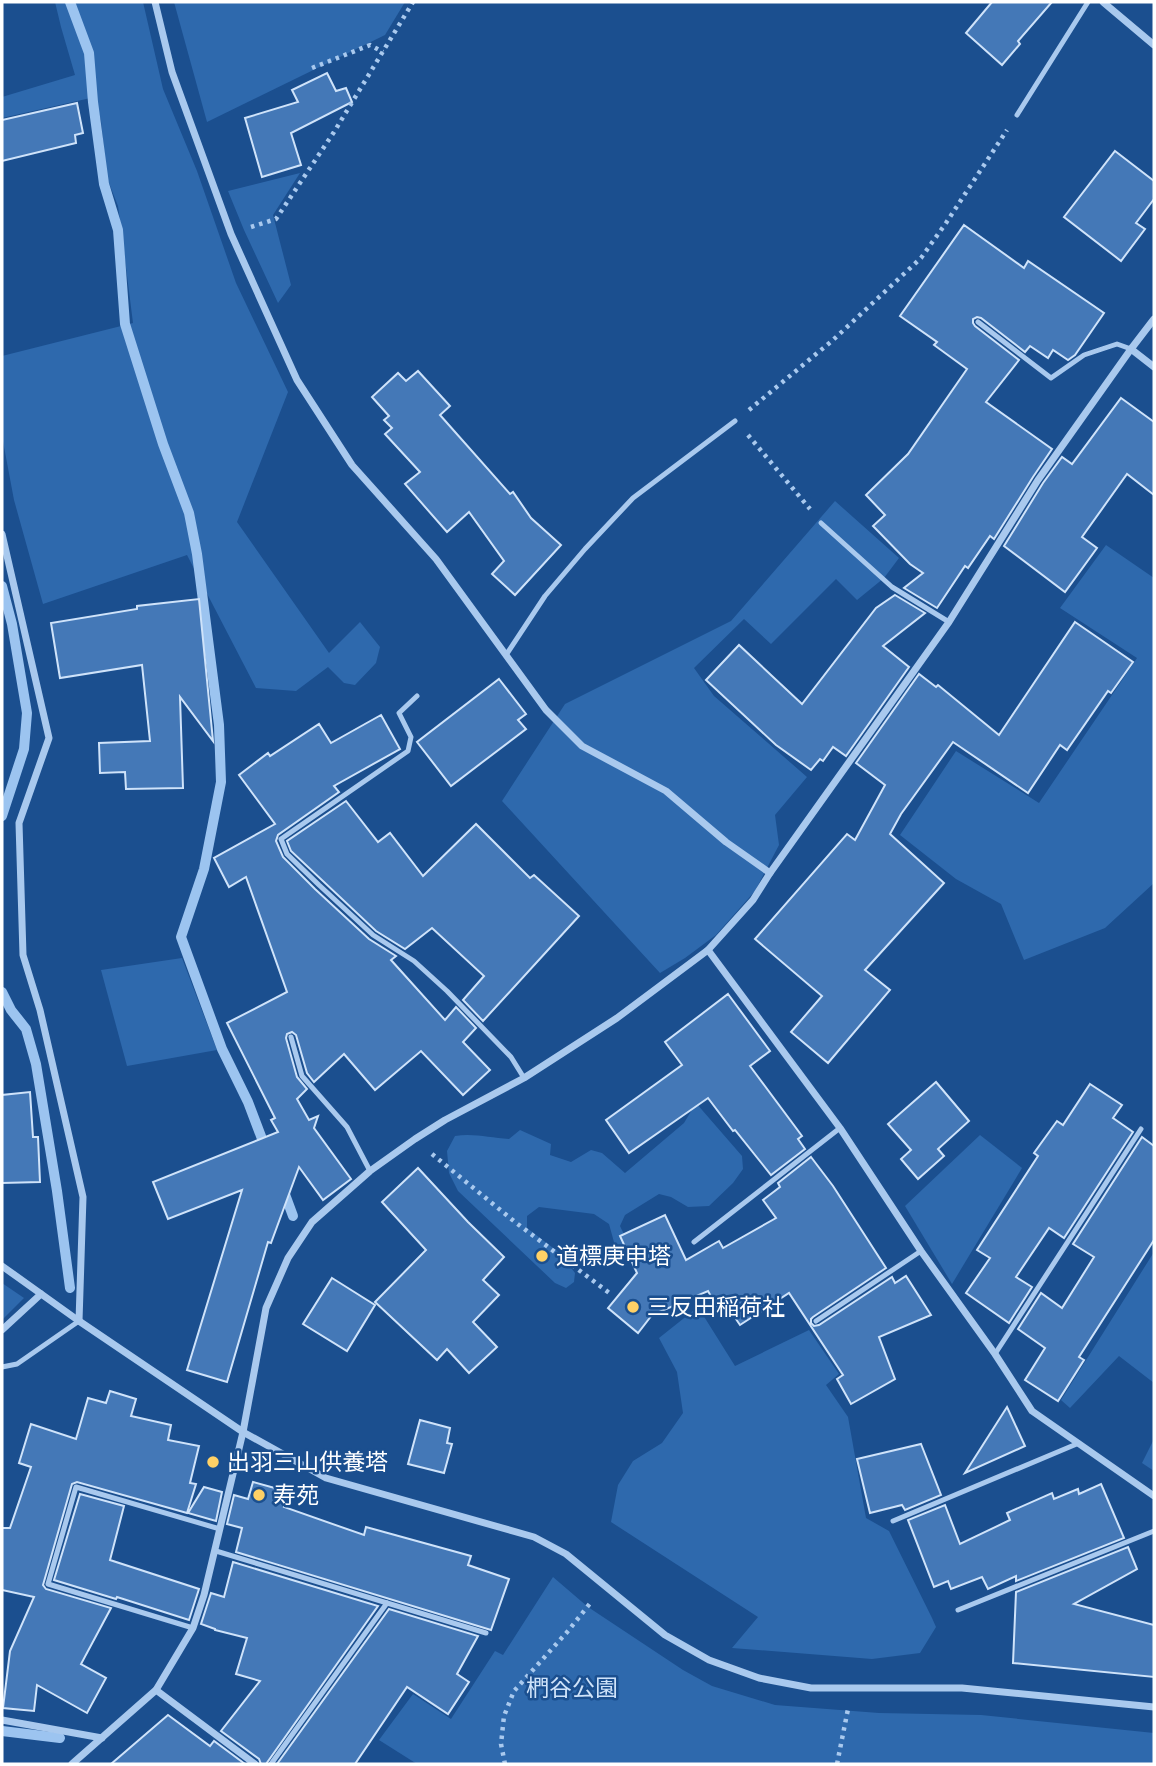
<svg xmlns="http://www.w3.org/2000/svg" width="1156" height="1766" viewBox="0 0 1156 1766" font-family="'Fira Sans','Noto Sans JP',sans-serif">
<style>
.green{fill:#2e69ad}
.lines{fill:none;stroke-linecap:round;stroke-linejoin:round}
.stream{stroke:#9cc4f0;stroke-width:10}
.building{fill:#4478b7;stroke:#cfe3fa;stroke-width:2}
.path{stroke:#a9c9ee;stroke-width:4.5;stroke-dasharray:3.5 5;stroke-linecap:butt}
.service{stroke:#a9c9ee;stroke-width:5}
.minor{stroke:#a9c9ee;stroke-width:7}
.poi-dot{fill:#ffd166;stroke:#1b4f8f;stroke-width:2.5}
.labels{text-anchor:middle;stroke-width:5;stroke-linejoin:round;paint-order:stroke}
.poi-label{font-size:23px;fill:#fff;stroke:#1b4f8f;text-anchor:start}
.park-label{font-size:23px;fill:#cfe3fa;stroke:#1b4f8f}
</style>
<rect width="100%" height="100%" fill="#1b4f8f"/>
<g class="green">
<polygon points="55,2 143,2 163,89 197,171 236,283 288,392 237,522 329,653 360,622 380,647 376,663 355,685 344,683 328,667 296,691 256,688 187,555 43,604 14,500 2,436 2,356 133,323 121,228 118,206 107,178 101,121 95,97 2,118 2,97 75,75 61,27"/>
<polygon points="174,2 405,2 385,35 207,122"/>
<polygon points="300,173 273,215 291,285 278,303 244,230 228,191"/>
<polygon points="835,501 899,558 884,578 857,600 836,579 771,644 744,619 694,668 714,696 807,777 775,815 779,845 755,891 716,935 685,958 660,973 502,801 565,704 731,621"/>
<polygon points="1106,545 1154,578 1154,883 1105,928 1024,960 1001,904 956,879 900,835 956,751 1039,803 1137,658 1060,608"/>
<polygon points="182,958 217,1050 127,1066 101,970"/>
<path d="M 696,1103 L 742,1156 L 743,1169 L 733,1183 L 709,1206 L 688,1207 L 671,1197 L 659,1194 L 625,1215 L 620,1226 L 631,1249 L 628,1255 L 617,1253 L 609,1224 L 594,1214 L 539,1207 L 527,1216 L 527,1228 L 561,1254 L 575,1273 L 574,1282 L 566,1288 L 555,1283 L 458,1191 L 449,1173 L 447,1151 L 455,1136 C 474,1133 490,1138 509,1139 L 520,1130 L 551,1144 L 550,1155 L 571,1162 L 591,1150 L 602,1153 L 625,1173 L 684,1123 Z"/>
<polygon points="980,1135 1022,1168 952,1284 905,1206"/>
<polygon points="1154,1252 1154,1383 1119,1356 1070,1408 1061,1400"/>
<polygon points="2,1283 24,1298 2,1320"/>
<polygon points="698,1307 735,1366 809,1330 839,1374 826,1385 848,1417 866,1518 889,1531 932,1618 936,1627 920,1653 872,1659 732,1648 758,1617 611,1522 618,1485 633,1461 662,1443 683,1413 677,1372 659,1338"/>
<polygon points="1154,1439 1154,1471 1142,1463"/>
<polygon points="553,1577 588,1607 683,1670 712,1686 775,1705 879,1713 981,1715 1154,1733 1154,1764 417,1764 379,1740 413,1694 451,1719 495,1651 503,1655"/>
</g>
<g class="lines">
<g class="stream">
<polyline points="70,2 89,53 93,102 104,184 118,230 125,324 163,444 189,513 197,554 219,725 221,782 204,869 181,937 222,1049 248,1102 267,1152"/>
<polyline points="2,586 12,624 27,713 24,749 2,816"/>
<polyline points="2,992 11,1010 26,1029 36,1064 57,1191 70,1288"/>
<polyline points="283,1189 293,1216"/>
<polyline points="2,1731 60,1738"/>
</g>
</g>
<g class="building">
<polygon points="992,2 1052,2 1018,41 1020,44 1002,65 966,33"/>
<polygon points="327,73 336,91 346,88 352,102 291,133 301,165 262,177 245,118 298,102 292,90"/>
<polygon points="77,103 83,133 75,135 76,143 2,161 2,120"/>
<polygon points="1115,151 1154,181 1154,199 1136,223 1145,229 1121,261 1064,217"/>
<polygon points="964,225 1024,268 1028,261 1104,313 1075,355 1068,360 1053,350 1048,358 1030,346 1025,352 981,318 977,317 973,319 973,323 975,326 1019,360 986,402 1052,449 1033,477 994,539 990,536 968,568 965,566 937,608 904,588 923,573 910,564 873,526 885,515 866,495 908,454 967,369 934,345 937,342 900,316"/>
<polygon points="418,371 450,406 440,415 510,494 513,492 531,518 561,545 515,595 492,574 504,561 469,512 447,532 405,484 420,472 385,434 392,428 384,420 389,416 372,397 398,373 406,381"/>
<polygon points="1121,398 1154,422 1154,495 1127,474 1082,537 1097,548 1065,592 1004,546 1043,483 1062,457 1072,464"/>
<polygon points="895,595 925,613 883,646 909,667 846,756 833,747 823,761 820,759 811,770 776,745 706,680 739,645 802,704 876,608"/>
<polygon points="199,599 213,741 180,697 183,788 126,789 125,772 100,773 99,743 150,741 142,665 60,678 51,623 137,609 137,606"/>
<polygon points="1075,622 1133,662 1111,693 1108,691 1067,750 1060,745 1028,793 953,742 901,814 890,834 944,883 865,970 890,990 828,1063 791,1032 822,996 755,939 847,834 855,840 885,785 856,763 919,674 936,687 938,685 999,735"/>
<polygon points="499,679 526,714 518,720 526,729 451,786 417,742"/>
<polygon points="381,715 400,749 334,786 339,792 278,835 276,841 283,857 315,889 369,939 396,956 391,960 445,1020 456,1007 476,1028 463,1042 490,1070 463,1095 421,1051 375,1090 344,1054 314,1082 307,1073 296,1035 292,1032 287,1034 286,1038 297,1077 307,1089 297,1099 309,1120 318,1116 314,1128 351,1179 323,1200 299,1167 271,1243 268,1242 227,1382 187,1370 242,1190 168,1219 153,1182 278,1132 271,1120 275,1118 227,1023 287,992 246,877 229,887 214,858 275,824 239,775 268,753 270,756 319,724 331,743"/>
<polygon points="346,801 378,842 390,833 423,876 476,824 530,878 534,875 579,916 483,1021 463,1000 484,976 432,928 405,949 376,931 291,851 287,841"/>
<polygon points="728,994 770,1051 750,1066 802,1136 798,1139 805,1149 771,1175 735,1130 733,1131 708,1098 629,1153 606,1120 682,1065 665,1042"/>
<polygon points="936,1082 969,1121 938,1149 944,1156 918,1179 901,1159 911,1150 888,1124"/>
<polygon points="1090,1084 1122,1105 1113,1118 1133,1132 1064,1238 1049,1228 1016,1277 1032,1287 1009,1323 966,1293 990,1258 977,1250 1038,1156 1034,1153 1057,1121 1063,1125"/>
<polygon points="30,1092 33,1137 38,1137 40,1182 2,1183 2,1095"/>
<polygon points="1142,1137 1154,1146 1154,1240 1079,1357 1084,1360 1058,1401 1025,1380 1045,1348 1018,1329 1041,1293 1062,1308 1094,1257 1073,1244"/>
<polygon points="811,1157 833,1186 886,1268 813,1317 811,1319 811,1323 814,1326 819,1325 892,1277 895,1283 906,1276 931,1315 879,1337 895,1379 851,1404 837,1379 843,1375 789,1293 740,1325 725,1303 717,1307 708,1291 652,1315 638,1333 608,1308 637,1273 620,1236 665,1215 686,1260 719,1241 723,1248 776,1218 763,1200 780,1187 778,1183"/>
<polygon points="418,1168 468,1222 504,1257 483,1280 499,1295 473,1322 497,1347 469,1373 447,1349 437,1360 375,1302 426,1250 382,1202"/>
<polygon points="332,1278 375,1305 347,1351 303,1324"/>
<polygon points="110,1391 136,1399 131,1416 171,1425 168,1440 199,1446 190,1483 196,1484 187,1513 77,1482 72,1484 43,1585 46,1589 111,1608 81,1664 106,1678 87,1713 37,1685 34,1711 3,1708 10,1651 34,1597 2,1590 2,1528 10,1528 31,1467 19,1463 31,1424 76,1439 88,1398 106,1403"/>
<polygon points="1007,1407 1025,1446 965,1473"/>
<polygon points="420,1420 450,1428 447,1443 452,1444 444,1473 408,1464"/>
<polygon points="921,1444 941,1495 905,1510 902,1505 870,1513 857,1459"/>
<polygon points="253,1482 289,1492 284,1507 364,1535 366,1527 471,1556 468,1565 509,1579 491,1630 236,1552 242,1528 227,1524 234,1495 248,1499"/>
<polygon points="1101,1484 1124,1538 1016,1581 1016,1576 988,1589 982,1577 951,1589 948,1581 934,1587 908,1520 945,1505 960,1544 1010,1520 1007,1513 1052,1493 1054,1499 1078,1489 1079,1494"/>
<polygon points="204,1487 222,1492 216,1521 188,1513"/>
<polygon points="80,1494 124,1506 110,1560 199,1589 189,1620 117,1597 116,1599 54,1580"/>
<polygon points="1128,1547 1137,1569 1074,1604 1154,1625 1154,1677 1013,1663 1016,1592"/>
<polygon points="233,1562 378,1606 266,1764 261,1764 259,1759 221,1731 260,1681 236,1674 247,1638 215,1630 215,1629 201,1624 211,1593 224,1597"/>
<polygon points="389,1609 478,1636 457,1674 469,1682 448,1714 407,1687 355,1764 277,1764"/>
<polygon points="168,1715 210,1746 214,1741 245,1764 111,1764"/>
</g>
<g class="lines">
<g class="path">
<polyline points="312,68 370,45 383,52"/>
<polyline points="251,227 276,219 334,132 413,2"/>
<polyline points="749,410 833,340 921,258 946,223 1007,130"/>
<polyline points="748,435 810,509"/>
<polyline points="432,1154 515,1222 612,1295"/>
<polyline points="505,1764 501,1744 504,1716 514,1691 568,1631 592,1601"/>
<polyline points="837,1764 848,1709"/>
</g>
<g class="service">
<polyline points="1017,115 1088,2"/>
<polyline points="978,322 1051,378 1084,355 1117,344 1131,349"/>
<polyline points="821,523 892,587 949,622"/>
<polyline points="506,655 545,596 585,549 633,498 735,421"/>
<polyline points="417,696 399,713 411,737 408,751 281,839 287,854 319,885 373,935 414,961 447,991 511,1057 524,1078"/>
<polyline points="291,1037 302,1076 347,1127 370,1171"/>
<polyline points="694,1242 840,1128"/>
<polyline points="816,1321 921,1251"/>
<polyline points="995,1354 1141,1129"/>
<polyline points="2,1367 17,1364 79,1321"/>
<polyline points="893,1521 1079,1443"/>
<polyline points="216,1551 486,1633"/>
<polyline points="958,1610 1154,1531"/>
<polyline points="193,1628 48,1584 76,1487 220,1529"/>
<polyline points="271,1764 387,1603"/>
</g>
<g class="minor">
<polyline points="155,2 172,72 231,234 297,380 352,465 436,559 546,710 582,746 666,791 726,842 770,873"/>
<polyline points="1103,2 1154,45"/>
<polyline points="1131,349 1154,367"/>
<polyline points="2,534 49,738 19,823 23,955 40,1010 83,1197 79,1321"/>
<polyline points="708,950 840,1128 921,1251 995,1354 1032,1411 1154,1496"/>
<polyline points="2,1266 79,1321 243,1432 326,1478 534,1537 566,1554 665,1635 709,1660 759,1678 811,1688 962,1688 1154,1707"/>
<polyline points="2,1330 41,1294"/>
<polyline points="156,1690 255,1764"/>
<polyline points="2,1720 102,1738"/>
<polyline points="72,1764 156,1690 193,1628 204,1595 243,1432 266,1308 288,1258 312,1222 370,1171 415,1139 445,1120 524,1078 617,1018 708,950 753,900 770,873 949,622 1038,480 1131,349 1154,319"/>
</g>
</g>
<g class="poi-dot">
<circle cx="542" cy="1256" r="7"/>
<circle cx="633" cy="1307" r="7"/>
<circle cx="213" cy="1462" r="7"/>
<circle cx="259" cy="1495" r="7"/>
</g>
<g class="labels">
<g class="poi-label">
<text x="556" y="1264">道標庚申塔</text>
<text x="647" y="1315">三反田稲荷社</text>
<text x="227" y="1470">出羽三山供養塔</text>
<text x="273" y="1503">寿苑</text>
</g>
<g class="park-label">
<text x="572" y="1696">椚谷公園</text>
</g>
</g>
<rect width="1156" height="1766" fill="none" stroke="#ffffff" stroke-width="7"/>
</svg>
